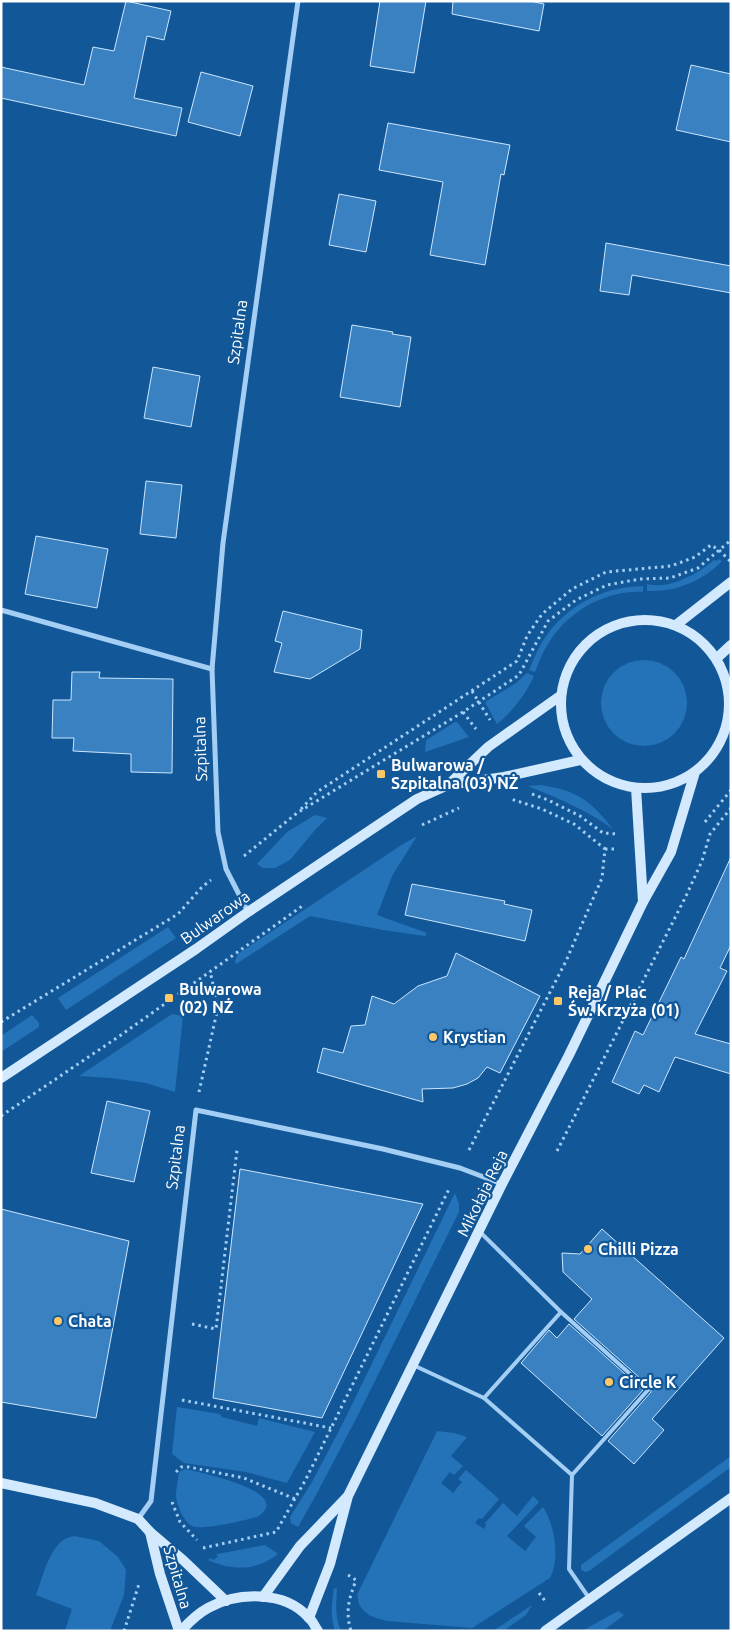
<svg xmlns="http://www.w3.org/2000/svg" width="732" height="1632" viewBox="0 0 732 1632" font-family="Ubuntu,sans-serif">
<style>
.green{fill:#2472b8}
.building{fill:#3a81c1;stroke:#cce6fe}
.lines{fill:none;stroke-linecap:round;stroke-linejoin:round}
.path{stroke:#a4cef4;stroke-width:3;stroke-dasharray:2.5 4;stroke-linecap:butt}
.lane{stroke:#a4cef4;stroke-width:4}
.street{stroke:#a4cef4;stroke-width:5}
.secondary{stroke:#d3e9fd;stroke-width:10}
.poi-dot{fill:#ffc766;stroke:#125899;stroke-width:2}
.labels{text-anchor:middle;stroke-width:4.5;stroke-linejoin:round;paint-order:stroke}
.street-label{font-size:16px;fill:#fff;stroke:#125899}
.poi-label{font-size:16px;font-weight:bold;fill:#fff;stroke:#125899;text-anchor:start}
</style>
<rect width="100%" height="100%" fill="#125899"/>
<g class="green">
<path d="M 719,559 L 722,561 C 702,582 675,592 647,591 L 647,584 C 669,590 698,574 714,560 L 717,561 Z"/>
<path d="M 643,586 L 643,592 C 605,590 567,612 548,644 C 542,653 539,663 535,672 L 529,670 C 533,660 537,651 542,642 C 565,606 601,587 643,586 Z"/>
<circle cx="644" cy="703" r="43"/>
<path d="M 527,673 L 534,676 C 525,695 514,710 497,724 L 485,702 L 516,683 Z"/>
<polygon points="455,722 457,722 469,737 425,752 426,741 428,739"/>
<path d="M 541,785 C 578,791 590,800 613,829 C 587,810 557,798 528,786 Z"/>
<polygon points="315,815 327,818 315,830 290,860 275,868 263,868 257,864 287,832"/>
<polygon points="417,836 392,876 377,915 427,933 425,936 383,930 310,916 236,964 235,961 238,954 400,846"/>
<polygon points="168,927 176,938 66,1010 58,998"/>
<polygon points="172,1014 183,1016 175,1092 146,1083 111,1078 79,1076"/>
<polygon points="32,1015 39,1023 39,1027 1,1052 1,1036"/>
<polygon points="455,1193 459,1204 459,1212 357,1417 316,1495 298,1527 291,1523 290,1517 312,1482 342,1425"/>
<polygon points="177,1407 220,1414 222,1417 257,1426 259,1418 315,1432 287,1483 246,1472 184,1463 172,1454"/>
<path d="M 437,1431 L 454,1433 L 467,1437 L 451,1456 L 463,1466 L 454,1475 L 450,1472 L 441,1483 L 453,1493 L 462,1482 L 458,1479 L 466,1470 L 499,1499 L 482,1519 L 479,1518 L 475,1523 L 484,1529 L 486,1525 L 485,1523 L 503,1503 L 517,1516 L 533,1496 L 539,1502 L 507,1536 L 525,1551 L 536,1537 L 524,1526 L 543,1507 C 555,1525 560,1559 550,1578 L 472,1628 L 387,1621 L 376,1618 L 369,1615 L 363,1610 L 359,1604 L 357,1595 Z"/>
<polygon points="731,1456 731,1467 589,1571 585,1572 581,1570 581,1565 585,1562"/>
<path d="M 185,1469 C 198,1472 297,1492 257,1517 C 246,1520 201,1531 192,1526 C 184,1522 176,1504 176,1495 C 176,1488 178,1480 179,1472 Z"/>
<path d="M 74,1536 L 99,1541 L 118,1557 L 126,1570 L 124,1595 L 110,1631 L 65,1631 L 72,1609 L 36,1595 C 44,1575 50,1539 74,1536 Z"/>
<path d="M 265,1545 L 278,1554 C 256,1571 233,1571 208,1560 L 211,1558 L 213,1560 L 218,1557 L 216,1554 L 217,1554 Z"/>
<path d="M 334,1588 L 337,1589 C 336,1603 335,1618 341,1631 L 335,1631 C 330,1617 332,1603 334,1588 Z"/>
<polygon points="532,1605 526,1615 503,1631 493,1631"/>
<polygon points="618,1611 624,1615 603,1631 582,1631"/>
</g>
<g class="building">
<polygon points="126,1 171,11 164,40 147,36 134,98 182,108 176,136 1,98 1,67 84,85 93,47 114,51"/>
<polygon points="380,1 426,1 414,73 370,66"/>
<polygon points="453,1 530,1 544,4 539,31 452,14"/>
<polygon points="691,65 731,74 731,142 676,130"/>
<polygon points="201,72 253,86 240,136 188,122"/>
<polygon points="388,123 510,145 504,175 501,174 485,265 430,255 443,182 379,170"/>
<polygon points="339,194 376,201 366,252 329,245"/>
<polygon points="606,243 731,266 731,293 632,275 629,295 600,291"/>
<polygon points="352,325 393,332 392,334 411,337 400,407 340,397"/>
<polygon points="153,367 200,376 191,427 144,418"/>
<polygon points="146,481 182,485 176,538 140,534"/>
<polygon points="36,536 108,549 97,608 25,594"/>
<polygon points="283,611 362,630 360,649 310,679 274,672 282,643 275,641"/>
<polygon points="72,672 100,672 99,678 173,679 172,773 131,772 131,754 73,751 74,738 52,738 53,700 71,700"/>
<polygon points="731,857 731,945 720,968 727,971 695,1034 731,1044 731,1074 675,1057 659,1092 644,1085 639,1094 612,1082 635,1031 643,1035 681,957 684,959"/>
<polygon points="412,884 505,901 504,904 532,910 525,941 405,915"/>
<polygon points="456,953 540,996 500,1073 487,1067 478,1078 467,1084 453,1088 422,1089 423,1102 317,1072 323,1048 343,1053 351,1026 365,1025 372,996 394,1004 418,986 447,976"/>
<polygon points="107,1101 150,1111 134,1182 91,1173"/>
<polygon points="240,1169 423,1204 322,1418 213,1398"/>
<polygon points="1,1209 129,1241 96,1418 1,1402"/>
<polygon points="602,1229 724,1338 652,1419 664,1430 634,1464 608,1441 651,1392 651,1388 574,1319 592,1299 563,1272 562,1253 580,1254"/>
<polygon points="569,1324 643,1390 602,1436 521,1363 549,1330 557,1338"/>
</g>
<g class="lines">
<g class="path">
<polyline points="472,691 490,720"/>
<polyline points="463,712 476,729"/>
<polyline points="532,794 548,800 580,816 603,833 618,834"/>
<polyline points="301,809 317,792 517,661 527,636 542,614 572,589 606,572 671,566 695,557 711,545 719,550 730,561"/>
<polyline points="705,822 731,790"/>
<polyline points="422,825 459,808"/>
<polyline points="605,849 618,849"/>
<polyline points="244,856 297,813 463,712 519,675 548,621 576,600 607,585 640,579 670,578 698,568 731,540"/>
<polyline points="1,1022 178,914 202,887 211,880"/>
<polyline points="199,1092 218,1007 210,971"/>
<polyline points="1,1116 121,1035 305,904"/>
<polyline points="469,1150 566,961 602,878 605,849 574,824 542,809 511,799"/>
<polyline points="557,1151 686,896 702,861 710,834 731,808"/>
<polyline points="192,1324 216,1329 237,1150"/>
<polyline points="182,1400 331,1428"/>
<polyline points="176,1472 181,1467 189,1467 244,1478 295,1499"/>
<polyline points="172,1502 180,1522 197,1540"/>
<polyline points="203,1548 276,1532 306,1479 450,1187"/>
<path d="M 348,1575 L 356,1580 C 349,1599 345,1611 351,1631"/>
<polyline points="539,1593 546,1602"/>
<polyline points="124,1631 139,1584"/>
</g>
<g class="lane">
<polyline points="480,1232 561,1312 484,1398"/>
<polyline points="561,1312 648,1390 572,1475 569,1569 589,1598"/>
<polyline points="413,1365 484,1398 572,1475"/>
</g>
<g class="street">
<polyline points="1,610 212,669"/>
<polyline points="248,912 226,869 218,832 212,669 223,543 298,1"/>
<polyline points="138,1519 151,1501 196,1110 383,1149 460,1168 502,1184"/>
</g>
<g class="secondary">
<circle cx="645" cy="704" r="84"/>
<polyline points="676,625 731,582"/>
<polyline points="717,658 731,645"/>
<polyline points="448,785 488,747 560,696"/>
<polyline points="636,788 643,902"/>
<polyline points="1,1078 196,949 248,912 417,799 448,785 504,777 580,760"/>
<polyline points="1,1483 95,1503 138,1519 150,1532 183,1560 226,1601"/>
<polyline points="150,1532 160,1574 179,1631"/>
<polyline points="263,1597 300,1546 347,1497"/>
<polyline points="309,1618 330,1564 348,1496 502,1184 569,1055 643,902 671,852 695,772"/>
<path d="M 181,1631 C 189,1622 197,1614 208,1608 C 237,1592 285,1590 309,1618 C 313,1621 315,1627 318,1631"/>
<polyline points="545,1631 731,1498"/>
</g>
</g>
<g class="poi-dot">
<rect x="376" y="769" width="10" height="10" rx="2.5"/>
<rect x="164" y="993" width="10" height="10" rx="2.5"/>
<rect x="553" y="996" width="10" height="10" rx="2.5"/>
<circle cx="433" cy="1037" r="5"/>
<circle cx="588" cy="1249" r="5"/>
<circle cx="58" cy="1321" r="5"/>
<circle cx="609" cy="1382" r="5"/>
</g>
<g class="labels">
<g class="street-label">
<text transform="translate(237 332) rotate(-82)" y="6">Szpitalna</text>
<text transform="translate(200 749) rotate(-92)" y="6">Szpitalna</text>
<text transform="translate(215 917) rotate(-35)" y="6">Bulwarowa</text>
<text transform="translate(175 1157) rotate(-83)" y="6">Szpitalna</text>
<text transform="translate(482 1193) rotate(-64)" y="6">Mikołaja Reja</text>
<text transform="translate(178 1577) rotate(74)" y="6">Szpitalna</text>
</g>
<g class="poi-label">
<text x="391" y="771">Bulwarowa /<tspan x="391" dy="18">Szpitalna (03) NŻ</tspan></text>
<text x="179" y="995">Bulwarowa<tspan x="179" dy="18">(02) NŻ</tspan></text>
<text x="568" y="998">Reja / Plac<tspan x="568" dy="18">Św. Krzyża (01)</tspan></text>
<text x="443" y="1043">Krystian</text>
<text x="598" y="1255">Chilli Pizza</text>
<text x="68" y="1327">Chata</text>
<text x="619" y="1388">Circle K</text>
</g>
</g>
<rect width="732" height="1632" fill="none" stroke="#ffffff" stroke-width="5"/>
</svg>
